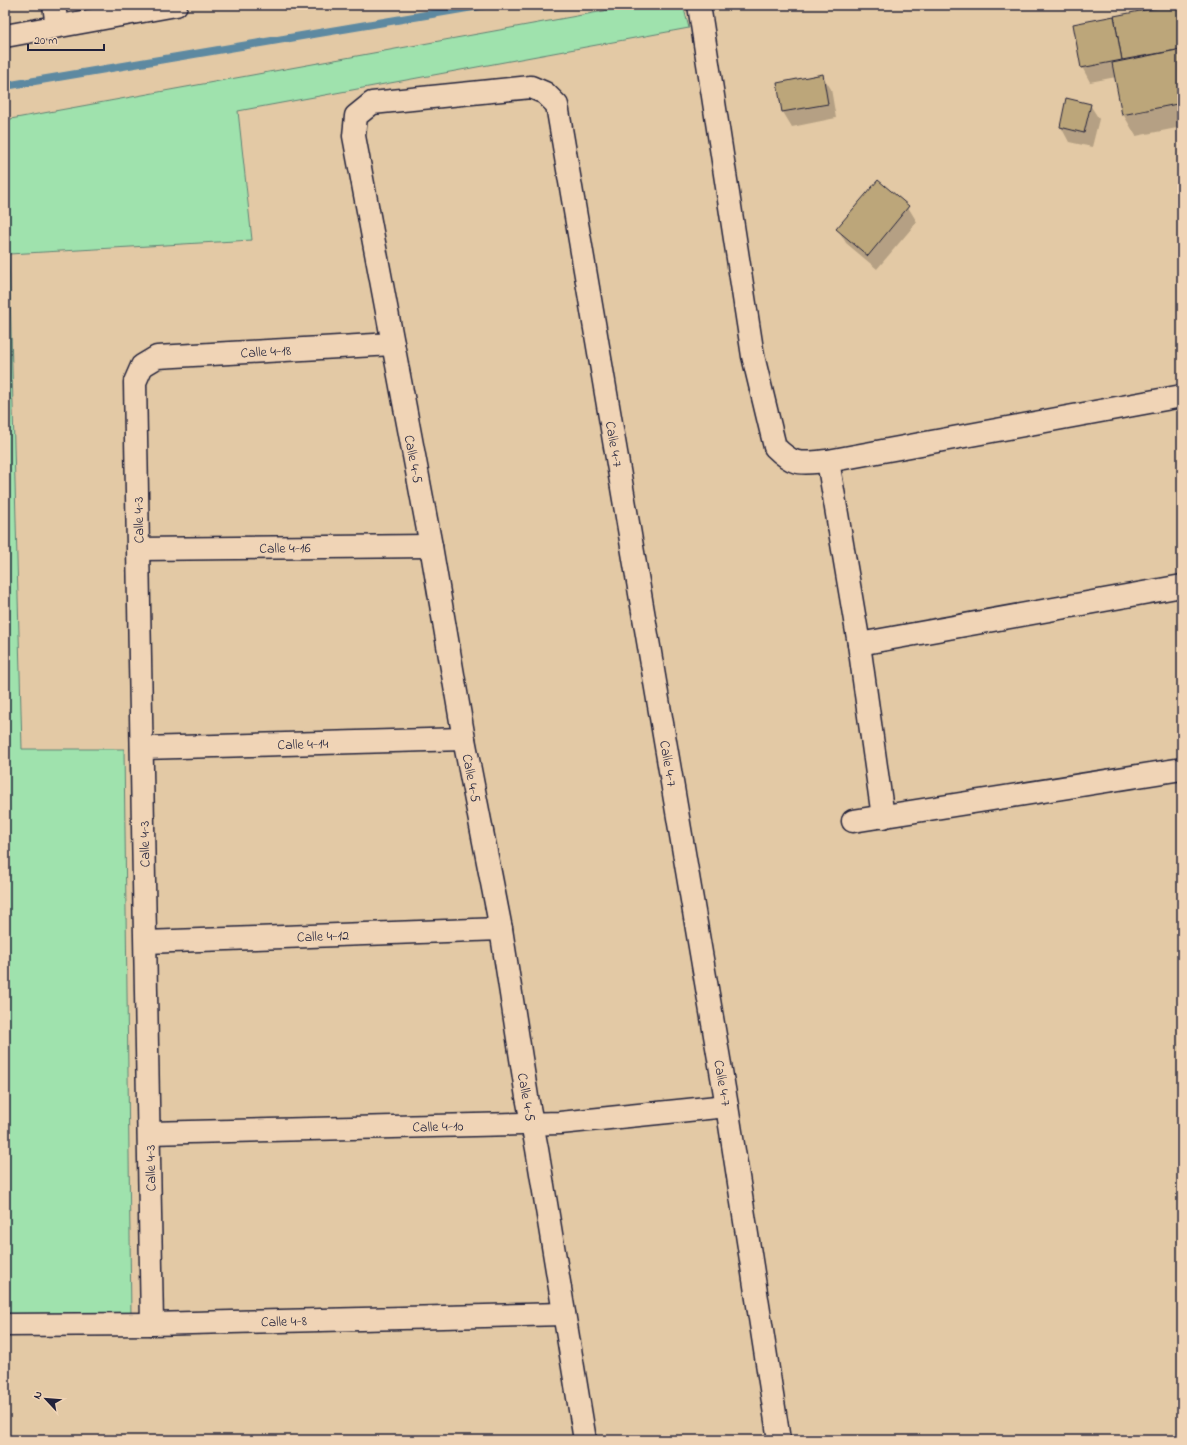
<svg xmlns="http://www.w3.org/2000/svg" width="1187" height="1445" viewBox="0 0 1187 1445" font-family="'Indie Flower',sans-serif">
<style>
.green{fill:#9fe2ad;stroke:#608274}
.shadow{fill:#0003}
.lines{fill:none;stroke-linecap:round;stroke-linejoin:round}
.stream{stroke:#5d89a1;stroke-width:8}
.building{fill:#bca67a;stroke:#22223b}
.street-casing{stroke:#22223b;stroke-width:25}
.street{stroke:#f0d4b6;stroke-width:22}
.labels{text-anchor:middle;stroke-width:4;stroke-linejoin:round;paint-order:stroke}
.street-label{font-size:14px;fill:#22223b;stroke:#f0d4b6}
</style>
<rect width="100%" height="100%" fill="#e3c9a5"/>
<filter id="ink" filterUnits="userSpaceOnUse"><feTurbulence type="fractalNoise" baseFrequency=".025" numOctaves="2"/><feDisplacementMap in="SourceGraphic" scale="8" xChannelSelector="R" yChannelSelector="G"/><feConvolveMatrix kernelMatrix="1 2 1 2 8 2 1 2 1" color-interpolation-filters="sRGB"/></filter>
<g filter="url(#ink)">
<polygon class="green" points="637,5 683,5 689,28 238,111 252,240 9,254 22,749 124,749 131,1316 5,1320 5,120"/>
<g class="shadow">
<polygon points="1176,5 1182,5 1182,127 1136,136 1123,114 1116,77 1090,82 1082,67"/>
<polygon points="822,75 831,89 836,118 792,127 783,112 778,83"/>
<polygon points="1090,105 1099,119 1092,147 1069,142 1061,127"/>
<polygon points="878,181 908,207 917,222 877,269 846,243 838,229"/>
</g>
<g class="lines">
<polyline class="stream" points="5,86 485,5"/>
</g>
<g class="building">
<polygon points="1171,5 1182,5 1182,49 1122,60 1114,16"/>
<polygon points="1114,16 1122,60 1081,68 1073,24"/>
<polygon points="1182,49 1182,103 1122,115 1112,63"/>
<polygon points="823,74 828,104 782,112 777,83"/>
<polygon points="1066,98 1091,104 1084,133 1060,127"/>
<polygon points="878,180 909,206 868,256 836,229"/>
</g>
<g class="lines">
<defs>
<g id="street">
<polyline points="54,5 57,26"/>
<path d="M 699,5 L 753,356 L 775,447 C 795,467 801,463 828,461 L 1182,396"/>
<polyline points="5,36 176,5"/>
<polyline points="828,461 859,644 883,817"/>
<path id="s1" d="M 139,549 L 431,546"/>
<polyline points="859,644 1182,586"/>
<path id="s2" d="M 142,748 L 464,739"/>
<polyline points="853,821 1182,769"/>
<path id="s3" d="M 146,942 L 501,929"/>
<path id="s4" d="M 149,1133 L 560,1123 L 727,1106"/>
<path id="s5" d="M 152,1324 L 135,382 L 142,366 L 157,357 L 393,344"/>
<path id="s6" d="M 5,1325 L 152,1324 L 564,1314"/>
<path id="s7" d="M 585,1440 L 537,1149 L 527,1097 L 501,929 L 464,739 L 431,546 L 354,136 L 356,116 L 372,103 L 531,87 L 545,93 L 557,105 L 727,1106 L 779,1440"/>
</g>
</defs>
<use href="#street" class="street-casing"/>
<use href="#street" class="street"/>
</g>
</g>
<g class="labels">
<g class="street-label">
<text dy="5" stroke="none"><textPath href="#s5" startOffset="1086">Calle 4-18</textPath></text>
<text dy="5" stroke="none"><textPath href="#s7" startOffset="1901">Calle 4-7</textPath></text>
<text transform="translate(414 459) rotate(79)" y="5">Calle 4-5</text>
<text transform="translate(138 520) rotate(-91)" y="5">Calle 4-3</text>
<text dy="5" stroke="none"><textPath href="#s1" startOffset="146">Calle 4-16</textPath></text>
<text dy="5" stroke="none"><textPath href="#s2" startOffset="161">Calle 4-14</textPath></text>
<text dy="5" stroke="none"><textPath href="#s7" startOffset="2225">Calle 4-7</textPath></text>
<text transform="translate(472 778) rotate(79)" y="5">Calle 4-5</text>
<text transform="translate(144 844) rotate(-91)" y="5">Calle 4-3</text>
<text dy="5" stroke="none"><textPath href="#s3" startOffset="177">Calle 4-12</textPath></text>
<text dy="5" stroke="none"><textPath href="#s7" startOffset="2549">Calle 4-7</textPath></text>
<text transform="translate(527 1097) rotate(80)" y="5">Calle 4-5</text>
<text dy="5" stroke="none"><textPath href="#s4" startOffset="289">Calle 4-10</textPath></text>
<text transform="translate(150 1168) rotate(-91)" y="5">Calle 4-3</text>
<text dy="5" stroke="none"><textPath href="#s6" startOffset="279">Calle 4-8</textPath></text>
</g>
</g>
<rect width="1187" height="1445" fill="none" stroke="#f0d4b6" stroke-width="20"/>
<rect x="10" y="10" width="1167" height="1425" fill="none" stroke="#22223b" stroke-width="1.5" filter="url(#ink)"/>
<g transform="translate(46 1399) rotate(296)" stroke="#f0d4b6" stroke-width="3" paint-order="stroke">
<path d="M0-3L7 15L0 10L-7 15Z" fill="#22223b"/>
<text y="-6" font-size="11" font-weight="bold" text-anchor="middle" fill="#22223b">N</text>
</g>
<path d="M28 44v6h76v-6" fill="none" stroke="#22223b" stroke-width="2"/>
<text x="34" y="44" font-size="12" fill="#22223b" stroke="#f0d4b6" stroke-width="3" paint-order="stroke">20 m</text>
</svg>
